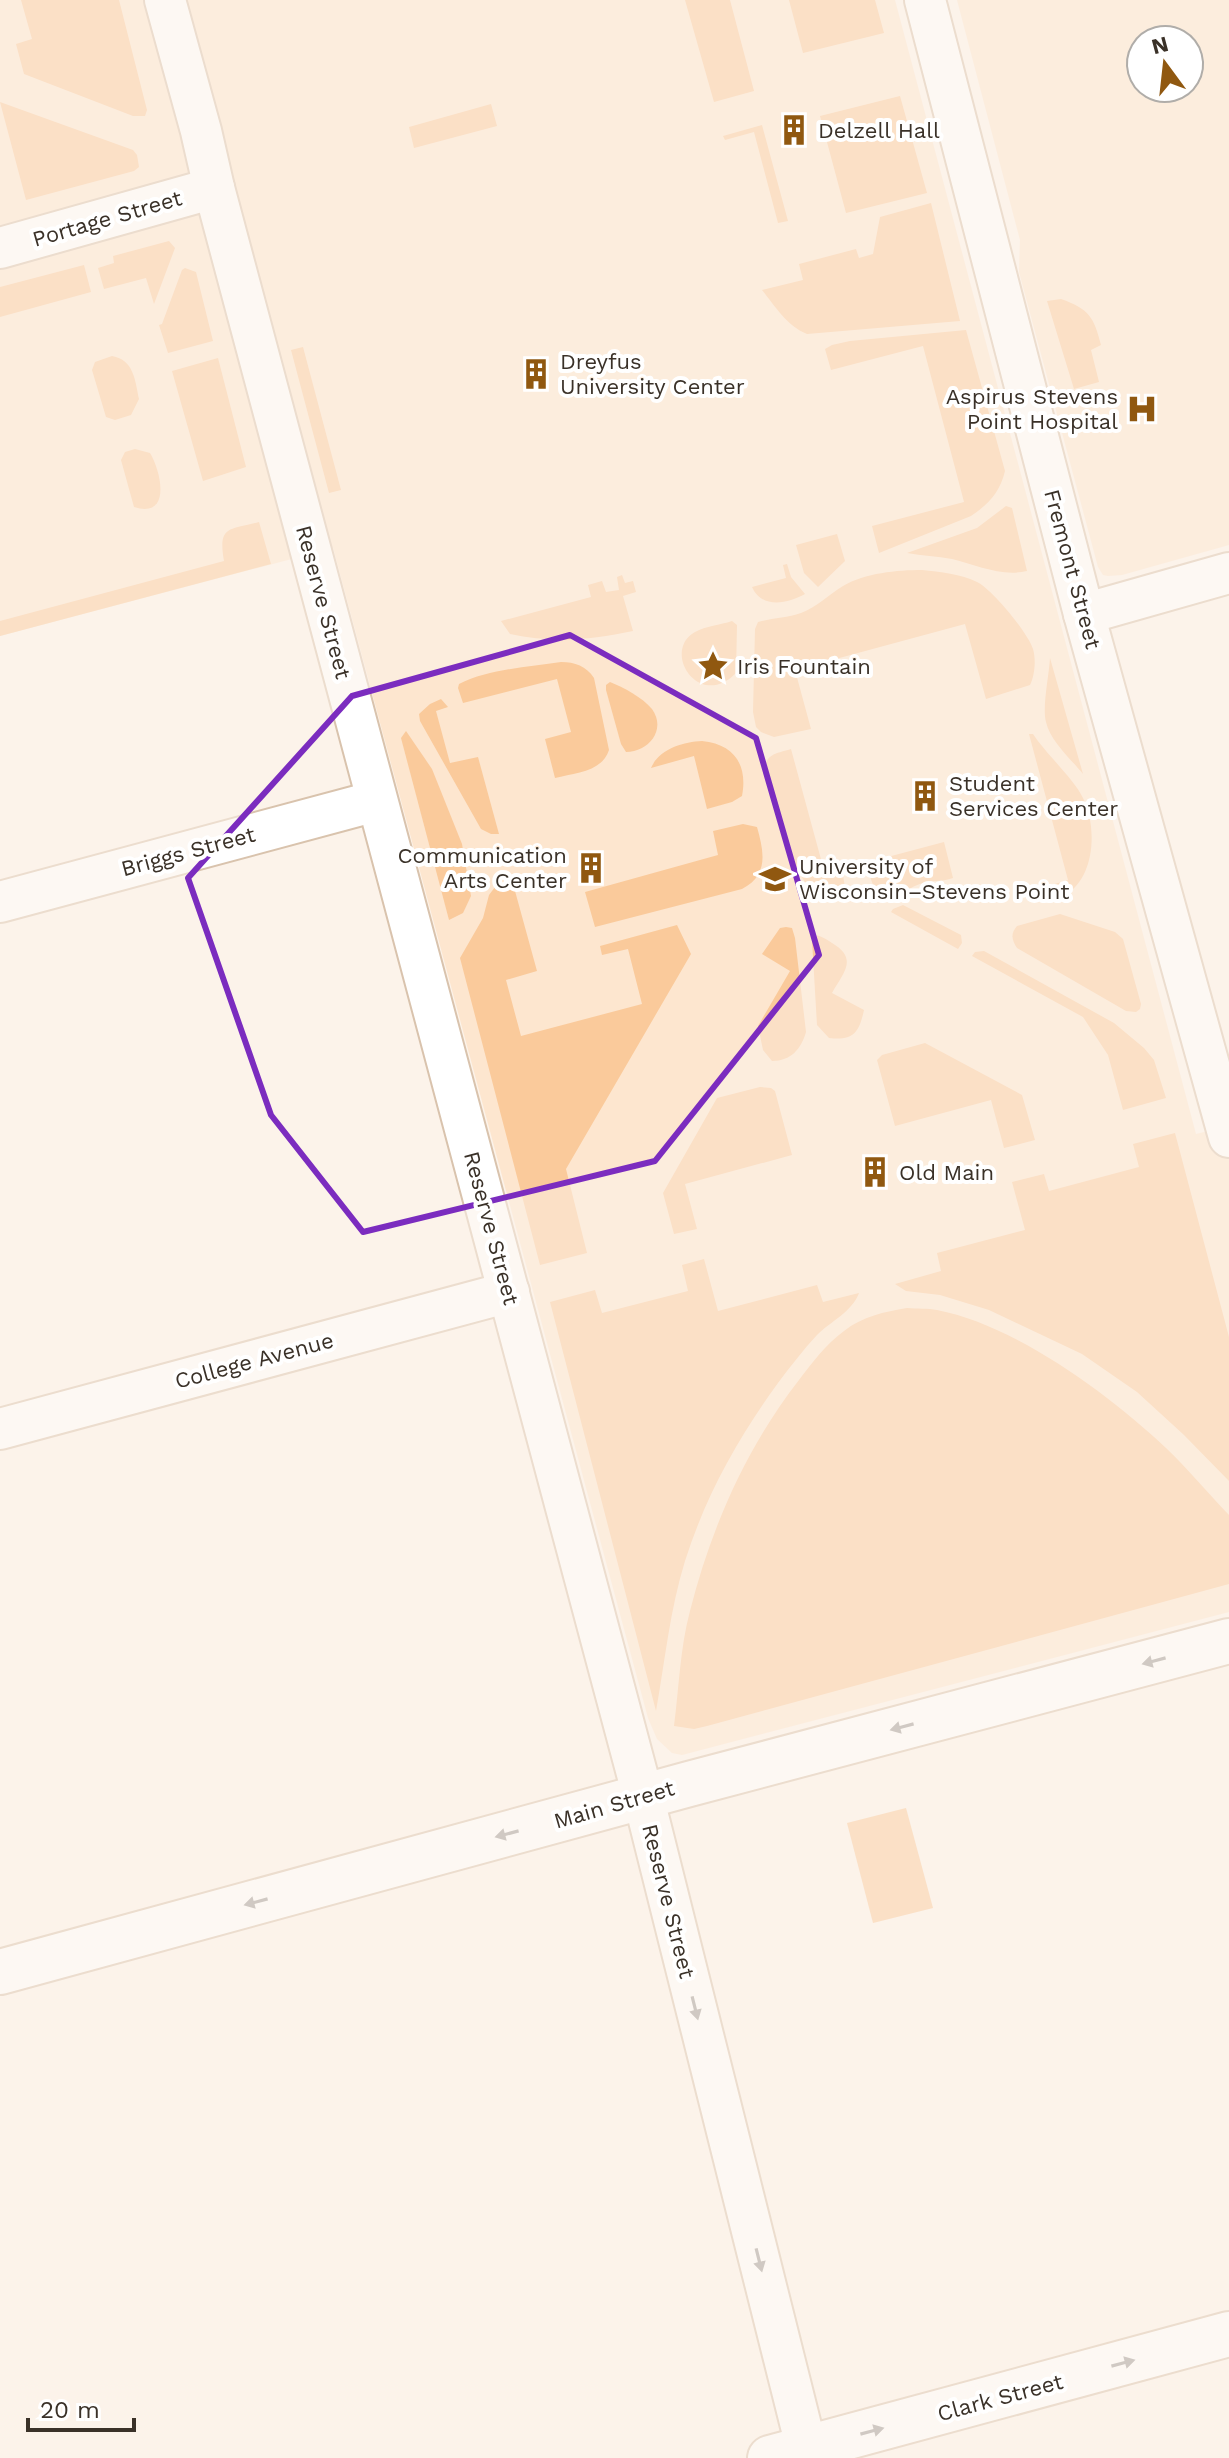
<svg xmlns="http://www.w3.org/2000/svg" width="1229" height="2458" viewBox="0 0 1229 2458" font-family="'Work Sans',sans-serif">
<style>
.built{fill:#fde6cf;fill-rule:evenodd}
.green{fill:#faca9b}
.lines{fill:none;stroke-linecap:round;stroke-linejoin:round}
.minor-casing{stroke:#d9c3ad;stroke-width:44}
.primary-casing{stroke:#d9c3ad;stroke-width:48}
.minor{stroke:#fff;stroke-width:40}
.primary{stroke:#fff;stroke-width:44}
.oneway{fill:#9c9894}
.marked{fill:none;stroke:#7b2cbf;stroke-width:6;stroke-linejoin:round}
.labels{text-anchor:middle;stroke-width:8;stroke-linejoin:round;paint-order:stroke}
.poi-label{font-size:22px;fill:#3a3128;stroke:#fff;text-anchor:start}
.street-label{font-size:22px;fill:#3a3128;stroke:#fff}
</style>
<rect width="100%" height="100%" fill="#fcf3ea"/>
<g class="built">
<polygon points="0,0 895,0 1196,1134 1229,1126 1229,1612 682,1755 672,1753 657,1739 648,1718 333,548 0,636"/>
<path d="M 957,0 L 1229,0 L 1229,545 L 1122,575 L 1108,576 L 1103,575 L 1098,567 L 1019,272 L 1020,240 ZM 1141,40 L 1189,40 L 1189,88 L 1141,88 Z"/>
</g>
<g class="green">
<polygon points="21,0 119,0 147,110 145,116 133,116 24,74 16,44 32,39"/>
<polygon points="685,0 730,0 754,91 714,102"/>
<polygon points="789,0 875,0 884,33 803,53"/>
<polygon points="900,96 927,193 846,213 820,116"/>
<polygon points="0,102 133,150 137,155 139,167 134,171 26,200"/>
<polygon points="491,104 497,126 414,148 409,127"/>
<polygon points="762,125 788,221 778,223 754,132 725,140 723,136"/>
<path d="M 931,203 L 960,321 L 807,334 C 787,326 775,306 762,290 L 803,280 L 799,264 L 856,249 L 859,258 L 873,254 L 880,217 Z"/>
<polygon points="169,241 175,248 154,304 146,278 104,289 98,268 114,263 113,256"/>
<polygon points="84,265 91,292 0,317 0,287"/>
<polygon points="185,268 196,272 213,341 168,353 159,325 162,324 182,270"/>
<path d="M 1061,299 C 1089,309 1094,317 1101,345 L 1091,350 L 1099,382 L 1074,389 L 1047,301 Z"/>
<path d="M 966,330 L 1005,471 C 1000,492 989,504 971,516 L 879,553 L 872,526 L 964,502 L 923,346 L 831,370 L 825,349 L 832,345 L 850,341 Z"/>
<polygon points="303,347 341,490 329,493 291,350"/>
<path d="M 112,356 C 134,360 135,380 139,399 L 131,415 L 115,420 L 106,417 L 92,370 L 95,362 Z"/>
<polygon points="218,358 246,467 203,481 172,371"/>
<path d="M 135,449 L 150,453 C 161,471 172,519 134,507 L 121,460 L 125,452 Z"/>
<path d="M 1006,506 L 1012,508 L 1027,571 C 1001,577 977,565 952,559 C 937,556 922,556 907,553 L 977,528 Z"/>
<path d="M 259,522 L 271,564 L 0,636 L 0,621 L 224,561 C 218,526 228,530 259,522 Z"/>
<polygon points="837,534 845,561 818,587 804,573 796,545"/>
<path d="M 787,564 L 791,577 L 805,594 C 787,604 762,609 752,587 L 786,578 L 783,565 Z"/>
<path d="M 922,570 C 940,572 961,574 977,582 C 992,589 1028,633 1033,649 C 1036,659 1035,675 1030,685 L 986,699 L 965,624 L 795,670 L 811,729 L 774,737 L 761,732 L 756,727 L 753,712 L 755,629 L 758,622 C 772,618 787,618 801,613 C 817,607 828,595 843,586 C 865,573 897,570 922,570 Z"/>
<path d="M 622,575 L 625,583 L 633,581 L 636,592 L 623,596 L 633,631 C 591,640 552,643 510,634 L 501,621 L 591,597 L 588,585 L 602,581 L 606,592 L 619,590 L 617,577 Z"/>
<path d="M 732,621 L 737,625 L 736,673 C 699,711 661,651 695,632 C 706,626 720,625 732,621 Z"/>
<path d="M 1050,658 L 1083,774 C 1071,759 1050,741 1046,722 C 1042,707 1049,676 1050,658 Z"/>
<path d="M 561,662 C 575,662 586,666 594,678 L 609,750 C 602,772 575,773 555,778 L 545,739 L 571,732 L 557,679 L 463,703 L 458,688 L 459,684 C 489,669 529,667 561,662 Z"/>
<path d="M 610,682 C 623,687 643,698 652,709 C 667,730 648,752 626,752 L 621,744 L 606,690 L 606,685 Z"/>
<polygon points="441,699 448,707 436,711 450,763 478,757 499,834 491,834 481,829 420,721 419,714 430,704"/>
<polygon points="406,731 432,769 462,844 471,896 463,913 449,920 401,738"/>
<path d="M 1029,734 L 1033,734 C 1046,754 1074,779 1083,798 C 1097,826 1096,877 1065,895 C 1058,899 1049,901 1042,903 L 1038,889 L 1068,880 Z"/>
<path d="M 702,741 C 734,744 748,765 742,796 L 732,802 L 707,809 L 694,756 L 651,768 C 659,749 683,742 702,741 Z"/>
<path d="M 791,749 L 825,874 L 842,870 L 845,887 L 843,894 L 838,896 L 831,895 L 805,882 L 797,870 L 790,857 L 765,767 C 767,753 779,753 791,749 Z"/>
<path d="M 743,824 L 757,827 C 764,852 769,875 742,889 L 595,927 L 585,892 L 718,855 L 713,831 Z"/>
<path d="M 944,842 L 953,878 C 941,882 938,880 927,882 C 906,886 900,902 876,893 L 865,863 Z"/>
<polygon points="512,880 537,971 506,980 521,1036 642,1004 628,949 602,955 600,946 677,925 691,954 566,1169 587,1253 540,1265 460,958 483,918 489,895 495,887"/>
<polygon points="903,905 961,935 962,943 958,949 891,912 893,909"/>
<path d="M 1060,914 L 1115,932 L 1123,939 L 1141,1004 L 1140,1009 L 1136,1012 L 1126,1011 L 1017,948 C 1012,940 1010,934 1017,926 Z"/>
<path d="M 786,927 L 792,928 L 795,938 L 806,1032 C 801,1049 791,1061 772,1061 L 763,1050 L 758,1026 L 790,971 L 762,954 L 780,928 Z"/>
<path d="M 814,935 C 822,936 826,939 832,943 C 859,959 843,973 832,993 L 864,1010 C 859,1033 853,1041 829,1038 L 817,1025 L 812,940 Z"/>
<polygon points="984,951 1114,1023 1144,1048 1154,1060 1166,1098 1123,1110 1108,1055 1083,1017 972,956 975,952"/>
<polygon points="925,1043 1022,1095 1035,1140 1004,1148 991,1100 895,1126 877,1060 882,1055"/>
<polygon points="760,1087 771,1088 775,1091 792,1155 685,1184 697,1229 674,1234 663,1193 717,1098"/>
<polygon points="1175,1133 1229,1337 1229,1481 1184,1435 1137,1392 1082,1354 989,1310 940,1295 906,1291 895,1284 941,1271 937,1253 1025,1230 1012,1182 1044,1174 1049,1191 1139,1167 1133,1144"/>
<path d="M 704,1259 L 718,1311 L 817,1285 L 823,1302 L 859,1293 C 852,1312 831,1321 817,1335 C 803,1350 790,1367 778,1383 C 738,1438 706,1495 685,1561 C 670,1609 665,1661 656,1711 L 550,1302 L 595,1290 L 602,1313 L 688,1291 L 682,1265 Z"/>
<path d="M 907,1308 C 917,1309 928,1308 937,1310 C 1015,1325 1109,1394 1166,1448 C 1188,1469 1208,1493 1229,1515 L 1229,1584 L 707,1726 L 694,1729 L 674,1726 C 679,1688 680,1648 690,1611 C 711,1528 746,1448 799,1380 C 812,1363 826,1344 844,1331 C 863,1316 884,1312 907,1308 Z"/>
<polygon points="906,1808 933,1908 873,1923 847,1823"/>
</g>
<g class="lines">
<defs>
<g id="minor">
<polyline points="165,0 201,131 214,188 643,1796 809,2458"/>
<polyline points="925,0 1084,614 1229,1137"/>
<polyline points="0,248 214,188"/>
<polyline points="1084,614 1229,573"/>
<polyline points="0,902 376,801"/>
<polyline points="0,1429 509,1292"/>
</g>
<g id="primary">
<polyline points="0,1972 689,1784 1229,1641"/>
<polyline points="770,2458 1229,2334"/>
</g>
</defs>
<use href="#minor" class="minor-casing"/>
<use href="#primary" class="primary-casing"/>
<use href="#minor" class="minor"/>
<use href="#primary" class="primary"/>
</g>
<defs><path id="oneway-solid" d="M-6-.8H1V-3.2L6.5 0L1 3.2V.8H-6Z" transform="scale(2)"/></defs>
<g class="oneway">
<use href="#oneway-solid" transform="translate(1154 1661) rotate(165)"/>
<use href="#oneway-solid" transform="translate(902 1727) rotate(165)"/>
<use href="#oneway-solid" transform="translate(507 1834) rotate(165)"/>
<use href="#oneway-solid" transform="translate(256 1902) rotate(165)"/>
<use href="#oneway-solid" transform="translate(695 2008) rotate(76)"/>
<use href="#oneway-solid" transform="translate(759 2260) rotate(76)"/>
<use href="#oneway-solid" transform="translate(1123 2363) rotate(-15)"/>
<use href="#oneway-solid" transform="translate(872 2431) rotate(-15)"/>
</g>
<path d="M0 0H1229V2458H0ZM 570,635 L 756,738 L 819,955 L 655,1161 L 363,1232 L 271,1115 L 188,878 L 352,696 Z" fill="#fcf3ea" fill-opacity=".55" fill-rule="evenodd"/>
<path class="marked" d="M 570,635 L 756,738 L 819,955 L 655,1161 L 363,1232 L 271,1115 L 188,878 L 352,696 Z"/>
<defs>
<symbol id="building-bare" viewBox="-9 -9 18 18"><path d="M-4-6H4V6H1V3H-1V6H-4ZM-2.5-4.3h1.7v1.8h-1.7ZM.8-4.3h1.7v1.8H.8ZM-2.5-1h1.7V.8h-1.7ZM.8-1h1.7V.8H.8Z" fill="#905810" stroke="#fff" stroke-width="2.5" paint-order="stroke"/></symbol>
<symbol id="hospital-bare" viewBox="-9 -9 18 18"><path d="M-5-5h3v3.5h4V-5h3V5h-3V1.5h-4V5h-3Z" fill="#905810" stroke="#fff" stroke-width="2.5" paint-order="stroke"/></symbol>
<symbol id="sight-bare" viewBox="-9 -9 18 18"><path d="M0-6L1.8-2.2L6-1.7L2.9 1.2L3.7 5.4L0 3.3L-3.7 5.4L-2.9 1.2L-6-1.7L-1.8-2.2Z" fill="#905810" stroke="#fff" stroke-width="2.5" paint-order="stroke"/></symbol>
<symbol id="university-bare" viewBox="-9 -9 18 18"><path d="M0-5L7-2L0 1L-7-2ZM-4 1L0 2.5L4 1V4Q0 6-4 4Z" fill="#905810" stroke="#fff" stroke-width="2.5" paint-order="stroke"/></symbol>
</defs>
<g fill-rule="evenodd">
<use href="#building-bare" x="772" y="108" width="44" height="44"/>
<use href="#building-bare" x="514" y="352" width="44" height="44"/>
<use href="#hospital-bare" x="1120" y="387" width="44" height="44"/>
<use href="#sight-bare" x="691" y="644" width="44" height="44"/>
<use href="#building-bare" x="903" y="774" width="44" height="44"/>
<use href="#building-bare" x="569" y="846" width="44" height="44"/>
<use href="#university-bare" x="753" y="857" width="44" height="44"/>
<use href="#building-bare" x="853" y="1150" width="44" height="44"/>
</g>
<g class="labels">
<g class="poi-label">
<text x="818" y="138">Delzell Hall</text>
<text x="560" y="369">Dreyfus<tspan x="560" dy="25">University Center</tspan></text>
<text x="1118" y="404" text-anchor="end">Aspirus Stevens<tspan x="1118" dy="25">Point Hospital</tspan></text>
<text x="737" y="674">Iris Fountain</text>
<text x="949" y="791">Student<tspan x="949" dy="25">Services Center</tspan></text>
<text x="567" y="863" text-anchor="end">Communication<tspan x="567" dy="25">Arts Center</tspan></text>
<text x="799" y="874">University of<tspan x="799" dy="25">Wisconsin–Stevens Point</tspan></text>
<text x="899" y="1180">Old Main</text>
</g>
<g class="street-label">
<text transform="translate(107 218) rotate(-16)" y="8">Portage Street</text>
<text transform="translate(1073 569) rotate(75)" y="8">Fremont Street</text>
<text transform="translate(324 602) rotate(75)" y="8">Reserve Street</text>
<text transform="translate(188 851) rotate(-15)" y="8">Briggs Street</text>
<text transform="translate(492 1228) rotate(75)" y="8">Reserve Street</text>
<text transform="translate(254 1360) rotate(-15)" y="8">College Avenue</text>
<text transform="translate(614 1804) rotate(-16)" y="8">Main Street</text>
<text transform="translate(669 1901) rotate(76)" y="8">Reserve Street</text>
<text transform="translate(1000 2397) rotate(-15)" y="8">Clark Street</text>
</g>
</g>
<g transform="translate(1165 64) rotate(345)"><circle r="38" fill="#ffffff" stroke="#b0ada9" stroke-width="2"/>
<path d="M0-6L14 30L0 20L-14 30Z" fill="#905810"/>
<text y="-12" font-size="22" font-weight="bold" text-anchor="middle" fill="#3a3128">N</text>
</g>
<path d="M28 2418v12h106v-12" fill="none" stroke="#3a3128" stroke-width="4"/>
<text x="40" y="2418" font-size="24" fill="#3a3128" stroke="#ffffff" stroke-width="6" paint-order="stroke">20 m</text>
</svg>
